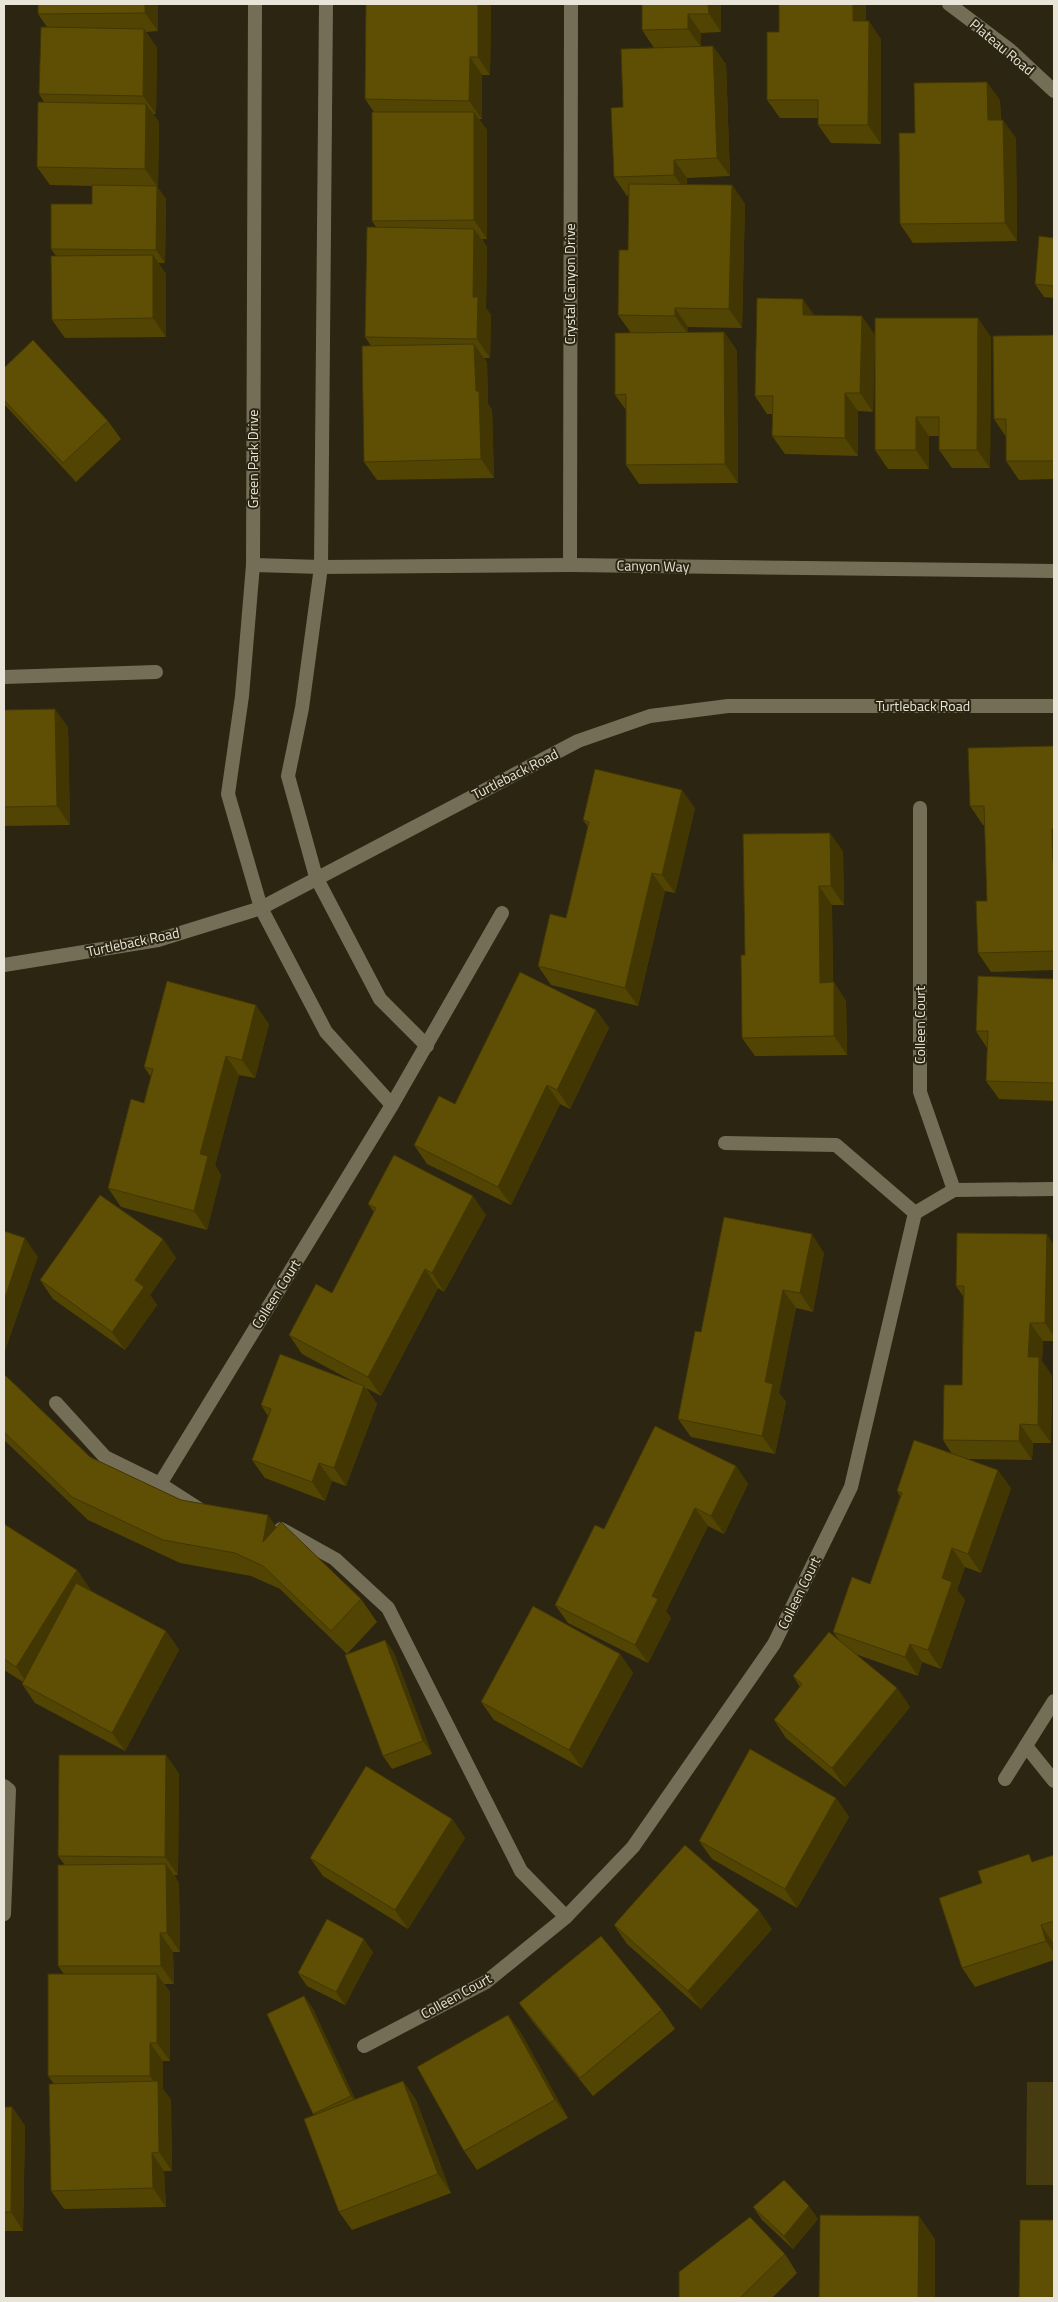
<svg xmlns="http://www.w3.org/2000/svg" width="1058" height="2302" viewBox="0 0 1058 2302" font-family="'Titillium Web',sans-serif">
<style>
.green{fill:#473c10}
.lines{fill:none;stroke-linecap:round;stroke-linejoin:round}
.service{stroke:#746e57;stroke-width:14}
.minor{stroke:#746e57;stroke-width:14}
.wall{fill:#524403}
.shaded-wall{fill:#423703}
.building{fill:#5f4f04;stroke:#423703}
.labels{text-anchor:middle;stroke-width:4;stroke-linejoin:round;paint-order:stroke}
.street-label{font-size:14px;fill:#e8e5d8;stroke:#2b2511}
</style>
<rect width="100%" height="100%" fill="#2b2511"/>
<polygon class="green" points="1027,2082 1054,2082 1054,2185 1026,2185"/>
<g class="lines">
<g class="service">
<polyline points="4,677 156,672"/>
<polyline points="316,877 380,999 427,1046"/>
<polyline points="261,908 326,1032 392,1105"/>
<polyline points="725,1143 836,1145 915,1213"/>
<polyline points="954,1190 1054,1189"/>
<polyline points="56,1403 105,1457 160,1484 202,1511"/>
<polyline points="160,1484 392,1105 502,913"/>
<polyline points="281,1529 335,1559 388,1608 521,1871 566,1917"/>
<polyline points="1026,1746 1054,1781"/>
<polyline points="4,1786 9,1790 4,1914"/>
<polyline points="364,2046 486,1982 566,1917 633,1847 774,1644 851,1487 915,1213 954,1190 920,1092 920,808"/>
</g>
<g class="minor">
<polyline points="255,4 253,565 242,696 228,794 261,908"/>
<polyline points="949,4 1010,50 1054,91"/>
<polyline points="253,565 321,567 570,565 1054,571"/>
<polyline points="570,565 571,4"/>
<polyline points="316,877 288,776 302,708 321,567 326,4"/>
<polyline points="4,965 158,940 261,908 578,741 650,716 728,706 1054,706"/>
<polyline points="1005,1779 1054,1701"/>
</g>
</g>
<g class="wall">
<polygon points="38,4 158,4 158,31 146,32 157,48 156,114 153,114 159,122 158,188 166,199 165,263 158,263 166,274 166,337 65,338 52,320 56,256 51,249 92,204 92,186 50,185 37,167 44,102 39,94 47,27 38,14"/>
<polygon points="366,4 489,4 491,7 490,75 482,75 482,119 479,119 487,130 487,239 482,239 487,247 486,308 491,315 490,358 484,358 487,363 488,404 492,410 494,478 377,480 364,462 371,346 365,337 376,227 372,221 374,112 365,99"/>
<polygon points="642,4 721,4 721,32 701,33 701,46 726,64 730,176 687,178 687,185 732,185 745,204 742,328 688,327 688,333 724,332 737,351 738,483 639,484 626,465 626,410 615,395 631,333 618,315 628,250 629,195 627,196 614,177 623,107 654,48 642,30"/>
<polygon points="866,4 866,21 881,39 881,144 831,143 818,125 818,118 780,118 767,100 779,32"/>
<polygon points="1000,100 1001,120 1016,138 1017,241 913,243 900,224"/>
<polygon points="1054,238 1054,298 1044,297 1035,284"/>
<polygon points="814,315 875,335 873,412 858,411 858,456 785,454 772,436 773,414 767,414 755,396"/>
<polygon points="1054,335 1054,479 1019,480 1006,461 1006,437 994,419"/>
<polygon points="991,337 990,468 952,468 939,450 939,436 929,436 929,469 888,469 875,450"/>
<polygon points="4,368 108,421 121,439 76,482 4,404"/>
<polygon points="4,710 68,727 70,825 4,826"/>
<polygon points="1054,746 1054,970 991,972 978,953 987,901 985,825 983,825 970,806"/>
<polygon points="695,808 675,893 665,891 638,1006 551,985 538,966 566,918 588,827 583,820"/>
<polygon points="843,851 844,905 832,905 833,982 846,1001 847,1055 755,1056 742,1038 745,955"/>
<polygon points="1054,979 1054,1101 999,1099 986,1081 987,1048 976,1031"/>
<polygon points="596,1010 609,1028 570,1109 560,1104 511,1205 427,1164 414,1145 455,1104"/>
<polygon points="269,1024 255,1078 239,1075 215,1165 221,1175 207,1230 121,1207 108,1188 144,1103 151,1077 144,1067"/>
<polygon points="368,1204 486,1215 444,1292 438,1288 381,1396 366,1388 377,1404 346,1486 332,1481 325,1501 265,1478 252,1460 268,1416 261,1405 356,1383 302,1354 289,1335 332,1293 374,1212"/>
<polygon points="163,1239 176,1258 150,1295 157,1305 125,1350 53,1299 40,1280"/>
<polygon points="1054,1245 1054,1341 1043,1341 1042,1361 1052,1376 1051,1443 1033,1443 1032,1460 966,1459 1011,1488 981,1573 965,1567 957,1590 965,1600 941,1669 922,1662 918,1676 855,1654 897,1688 910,1707 845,1787 786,1738 774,1720 800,1687 793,1676 839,1640 833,1632 870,1584 900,1496 897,1491 952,1454 943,1440 962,1385 963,1296 956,1286"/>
<polygon points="824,1253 813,1312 796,1308 779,1393 786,1402 775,1454 691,1437 678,1419 701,1332"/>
<polygon points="4,1374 90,1457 181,1500 276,1527 361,1599 377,1622 347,1654 280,1589 251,1576 180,1563 88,1520 4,1440"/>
<polygon points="736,1466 748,1484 724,1534 708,1526 666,1611 671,1618 648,1663 568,1623 555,1605 604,1529"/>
<polygon points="4,1524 77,1570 90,1589 89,1590 166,1631 179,1650 125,1751 35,1703 22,1684 23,1682 4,1670"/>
<polygon points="385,1640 394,1653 432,1754 392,1769 383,1756"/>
<polygon points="620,1654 633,1673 582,1768 494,1720 481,1702"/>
<polygon points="166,1755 179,1774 178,1875 174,1875 179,1883 180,1952 173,1952 174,1984 164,1984 170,1992 170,2061 163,2061 163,2089 171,2100 172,2171 164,2171 166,2207 64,2209 51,2191 54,2084 48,2076 64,1974 58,1966 65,1865 58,1856"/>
<polygon points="836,1798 849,1817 797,1908 712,1859 699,1841"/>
<polygon points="452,1819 465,1838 408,1929 323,1876 310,1858"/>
<polygon points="1054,1855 1054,1960 975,1987 962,1968 1034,1861"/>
<polygon points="614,1925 772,1929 701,2009 627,1944"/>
<polygon points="373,1952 345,2005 307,1986 298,1973"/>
<polygon points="304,1996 313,2009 355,2100 403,2081 416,2100 451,2193 352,2230 339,2212 314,2115 267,2014"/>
<polygon points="519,2003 662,2010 675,2029 593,2096 532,2021"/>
<polygon points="508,2015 521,2033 568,2118 477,2170 464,2151"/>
<polygon points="4,2107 12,2107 25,2126 23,2231 4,2231"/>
<polygon points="753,2207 818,2219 793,2249 762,2220"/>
<polygon points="785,2254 797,2273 772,2298 679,2298"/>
</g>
<g class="shaded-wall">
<polygon points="145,4 158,4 158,31 145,13"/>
<polygon points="478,4 489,4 491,7 490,75 478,57"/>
<polygon points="708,4 721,4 721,32 709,14"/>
<polygon points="853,4 866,4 866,39 853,21"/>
<polygon points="688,14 701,33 701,47 688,29"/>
<polygon points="869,21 881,39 881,144 868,125"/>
<polygon points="144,29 157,48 156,114 143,96"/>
<polygon points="713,46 726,64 730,176 717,158"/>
<polygon points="470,57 482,75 482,119 469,101"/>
<polygon points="987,82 1000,100 1001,138 988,120"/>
<polygon points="146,104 159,122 158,188 166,199 165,263 156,250 157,186 145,169"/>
<polygon points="474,112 487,130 487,239 474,220"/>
<polygon points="1003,120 1016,138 1017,241 1005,223"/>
<polygon points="674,160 687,178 687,193 674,175"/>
<polygon points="732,185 745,204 742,328 729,309"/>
<polygon points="474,229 487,247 486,308 491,315 490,358 477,339 473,297"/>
<polygon points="153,255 166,274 166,337 153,318"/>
<polygon points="803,299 816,318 803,315"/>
<polygon points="675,308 688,327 688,334 675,316"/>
<polygon points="862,316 875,335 873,412 860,393"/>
<polygon points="978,318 991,337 990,468 977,450"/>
<polygon points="724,332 737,351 738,483 725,464"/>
<polygon points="474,344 487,363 488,404 492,410 494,478 481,459 476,391"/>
<polygon points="845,393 858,411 858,456 845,438"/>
<polygon points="916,417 929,436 929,469 916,450"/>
<polygon points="55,709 68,727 70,825 57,806"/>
<polygon points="682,790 695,808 675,893 662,875"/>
<polygon points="1052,829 1054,832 1054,863 1053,861"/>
<polygon points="830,833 843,851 844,905 831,886"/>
<polygon points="652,873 665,891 638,1006 625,988"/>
<polygon points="819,886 832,905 833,1001 820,983"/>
<polygon points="834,982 846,1001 847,1055 834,1036"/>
<polygon points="256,1005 269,1024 255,1078 242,1060"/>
<polygon points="596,1010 609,1028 570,1109 557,1090"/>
<polygon points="226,1056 239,1075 215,1165 221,1175 207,1230 194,1211 200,1154"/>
<polygon points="547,1085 560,1104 511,1205 498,1187"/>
<polygon points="473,1196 486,1215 444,1292 432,1273"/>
<polygon points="812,1234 824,1253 813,1312 800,1293"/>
<polygon points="1047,1234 1054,1245 1054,1336 1045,1323"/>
<polygon points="25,1238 38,1257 4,1354 4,1301"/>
<polygon points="163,1239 176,1258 150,1295 157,1305 125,1350 112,1332 135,1280"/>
<polygon points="425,1269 438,1288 381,1396 368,1377"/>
<polygon points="783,1290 796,1308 779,1393 786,1402 775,1454 762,1436 765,1382"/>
<polygon points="1030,1323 1043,1341 1042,1361 1052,1376 1051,1443 1038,1425 1028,1357"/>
<polygon points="364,1386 377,1404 346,1486 334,1468"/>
<polygon points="1020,1424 1033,1443 1032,1460 1019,1441"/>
<polygon points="319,1463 332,1481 325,1501 312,1482"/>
<polygon points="736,1466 748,1484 724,1534 711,1516"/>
<polygon points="998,1470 1011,1488 981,1573 968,1554"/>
<polygon points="695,1508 708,1526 666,1611 671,1618 648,1663 635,1645 652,1596"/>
<polygon points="268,1515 284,1538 263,1542"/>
<polygon points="952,1548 965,1567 957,1590 965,1600 941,1669 928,1650 942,1578"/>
<polygon points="77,1570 90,1589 29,1686 16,1667"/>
<polygon points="166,1631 179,1650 125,1751 112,1733"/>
<polygon points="385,1640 394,1653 432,1754 423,1741"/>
<polygon points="910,1644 922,1662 918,1676 905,1657"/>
<polygon points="620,1654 633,1673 582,1768 569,1750"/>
<polygon points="897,1688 910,1707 845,1787 832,1768"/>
<polygon points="166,1755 179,1774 178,1875 165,1857"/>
<polygon points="836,1798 849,1817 797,1908 785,1889"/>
<polygon points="452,1819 465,1838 408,1929 395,1910"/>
<polygon points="166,1864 179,1883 180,1952 167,1933"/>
<polygon points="759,1910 772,1929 701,2009 688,1991"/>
<polygon points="1041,1925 1054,1944 1054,1953 1046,1941"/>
<polygon points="160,1933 173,1952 174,1984 161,1966"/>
<polygon points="364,1939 373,1952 345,2005 336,1992"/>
<polygon points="157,1974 170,1992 170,2061 157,2043"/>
<polygon points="304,1996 313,2009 360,2109 351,2096"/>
<polygon points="508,2015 521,2033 568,2118 555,2100"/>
<polygon points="150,2043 163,2061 163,2089 171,2100 172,2171 159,2152 158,2087 150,2076"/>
<polygon points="403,2081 416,2100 451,2193 438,2174"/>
<polygon points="12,2107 25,2126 23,2231 11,2212"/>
<polygon points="152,2153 164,2171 166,2207 153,2188"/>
<polygon points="809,2206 818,2219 793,2249 784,2236"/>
<polygon points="919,2216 935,2239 935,2298 918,2298"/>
</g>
<g class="building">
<polygon points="38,4 145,4 145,13 38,14"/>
<polygon points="366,4 478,4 478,57 470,57 469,101 365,99"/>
<polygon points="642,4 708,4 709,14 688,14 688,29 642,30"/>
<polygon points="779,4 853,4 853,21 869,21 868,125 818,125 818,100 767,100 767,32 779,32"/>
<polygon points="41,27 144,29 143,96 39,94"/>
<polygon points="713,46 717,158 674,160 674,175 614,177 611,108 623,107 621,49"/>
<polygon points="987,82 988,120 1003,120 1005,223 900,224 899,133 915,133 914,83"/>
<polygon points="38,102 146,104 145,169 37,167"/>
<polygon points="372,112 474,112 474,220 372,221"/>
<polygon points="629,184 732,185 729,309 675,308 675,316 618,315 619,250 628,250"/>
<polygon points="92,185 157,186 156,250 51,249 51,204 92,204"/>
<polygon points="367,227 474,229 473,297 478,297 477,339 365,337"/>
<polygon points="1039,236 1054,238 1054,286 1035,284"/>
<polygon points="153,255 153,318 52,320 51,256"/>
<polygon points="757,298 803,299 803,315 862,316 860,393 845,393 845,438 772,436 773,396 755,396"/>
<polygon points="875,318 978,318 977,450 939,450 939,417 916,417 916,450 875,450"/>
<polygon points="724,332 725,464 626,465 626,394 615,395 615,333"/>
<polygon points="1054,335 1054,461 1006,461 1006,419 994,419 993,336"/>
<polygon points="33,340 108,421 63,463 4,400 4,368"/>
<polygon points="474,344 476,391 479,391 481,459 364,462 362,346"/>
<polygon points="55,709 57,806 4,807 4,710"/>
<polygon points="1054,746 1054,829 1052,829 1053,861 1054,861 1054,951 978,953 976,901 987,901 984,806 970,806 968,748"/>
<polygon points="595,769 682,790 662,875 652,873 625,988 538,966 550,914 566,918 589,822 583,820"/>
<polygon points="830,833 831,886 819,886 820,983 834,982 834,1036 742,1038 741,955 745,955 743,834"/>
<polygon points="520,972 596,1010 557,1090 547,1085 498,1187 414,1145 439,1096 455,1104"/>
<polygon points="978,976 1054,979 1054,1083 986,1081 988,1031 976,1031"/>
<polygon points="167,981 256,1005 242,1060 226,1056 200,1154 208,1156 194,1211 108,1188 131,1099 144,1103 153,1069 144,1067"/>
<polygon points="394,1155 473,1196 432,1273 425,1269 368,1377 289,1335 316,1284 332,1293 376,1208 368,1204"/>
<polygon points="100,1195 163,1239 135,1280 144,1287 112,1332 40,1280"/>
<polygon points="724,1217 812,1234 800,1293 783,1290 765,1382 773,1384 762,1436 678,1419 695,1331 701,1332"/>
<polygon points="4,1231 25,1238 4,1301"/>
<polygon points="957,1233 1047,1234 1045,1323 1030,1323 1028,1357 1039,1357 1038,1425 1020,1424 1019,1441 943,1440 944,1385 962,1385 964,1286 956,1286"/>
<polygon points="280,1354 364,1386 334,1468 319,1463 312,1482 252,1460 271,1409 261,1405"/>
<polygon points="4,1374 90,1457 181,1500 268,1515 263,1542 281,1522 361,1599 331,1631 263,1566 235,1553 163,1540 72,1497 4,1432"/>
<polygon points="655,1426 736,1466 711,1516 695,1508 652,1596 658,1599 635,1645 555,1605 595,1525 604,1529"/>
<polygon points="914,1440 998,1470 968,1554 952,1548 942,1578 952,1582 928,1650 910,1644 905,1657 833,1632 852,1577 870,1584 902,1493 897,1491"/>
<polygon points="4,1524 77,1570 16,1667 4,1659"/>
<polygon points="76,1583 166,1631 112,1733 22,1684"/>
<polygon points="533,1606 620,1654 569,1750 481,1702"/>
<polygon points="829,1632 897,1688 832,1768 774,1720 802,1684 793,1676"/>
<polygon points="385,1640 423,1741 383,1756 345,1655"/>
<polygon points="750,1749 836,1798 785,1889 699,1841"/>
<polygon points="59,1755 166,1755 165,1857 58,1856"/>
<polygon points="366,1766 452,1819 395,1910 310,1858"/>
<polygon points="685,1845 759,1910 688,1991 614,1925"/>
<polygon points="1029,1854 1032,1862 1054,1855 1054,1921 1041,1925 1046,1941 962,1968 939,1898 982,1883 978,1871"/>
<polygon points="166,1864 167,1933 160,1933 161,1966 58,1966 58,1865"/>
<polygon points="327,1919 364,1939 336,1992 298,1973"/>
<polygon points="601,1936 662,2010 580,2078 519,2003"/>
<polygon points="48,1974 157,1974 157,2043 150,2043 150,2076 48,2076"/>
<polygon points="304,1996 351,2096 313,2114 267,2014"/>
<polygon points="508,2015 555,2100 464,2151 417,2067"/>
<polygon points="158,2081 159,2152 152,2153 153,2188 51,2191 49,2084"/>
<polygon points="403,2081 438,2174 339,2212 304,2119"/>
<polygon points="4,2107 12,2107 11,2212 4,2212"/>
<polygon points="784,2180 809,2206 784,2236 753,2207"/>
<polygon points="820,2215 919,2216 918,2298 819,2298"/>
<polygon points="750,2217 785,2254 740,2298 679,2298 679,2272"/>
<polygon points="1020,2220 1054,2220 1054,2298 1019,2298"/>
</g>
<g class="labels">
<g class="street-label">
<text transform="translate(1002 47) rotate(40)" y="5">Plateau Road</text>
<text transform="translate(570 284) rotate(-90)" y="5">Crystal Canyon Drive</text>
<text transform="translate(253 459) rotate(-90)" y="5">Green Park Drive</text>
<text transform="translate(653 566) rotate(1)" y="5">Canyon Way</text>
<text x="923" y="711">Turtleback Road</text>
<text transform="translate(515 774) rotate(-27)" y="5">Turtleback Road</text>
<text transform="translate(133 942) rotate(-12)" y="5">Turtleback Road</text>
<text transform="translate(920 1025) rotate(-90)" y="5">Colleen Court</text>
<text transform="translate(276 1294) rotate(-58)" y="5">Colleen Court</text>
<text transform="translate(799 1593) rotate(-64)" y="5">Colleen Court</text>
<text transform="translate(456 1996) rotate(-29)" y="5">Colleen Court</text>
</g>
</g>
<rect width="1058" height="2302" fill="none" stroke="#e8e5d8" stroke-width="10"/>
</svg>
